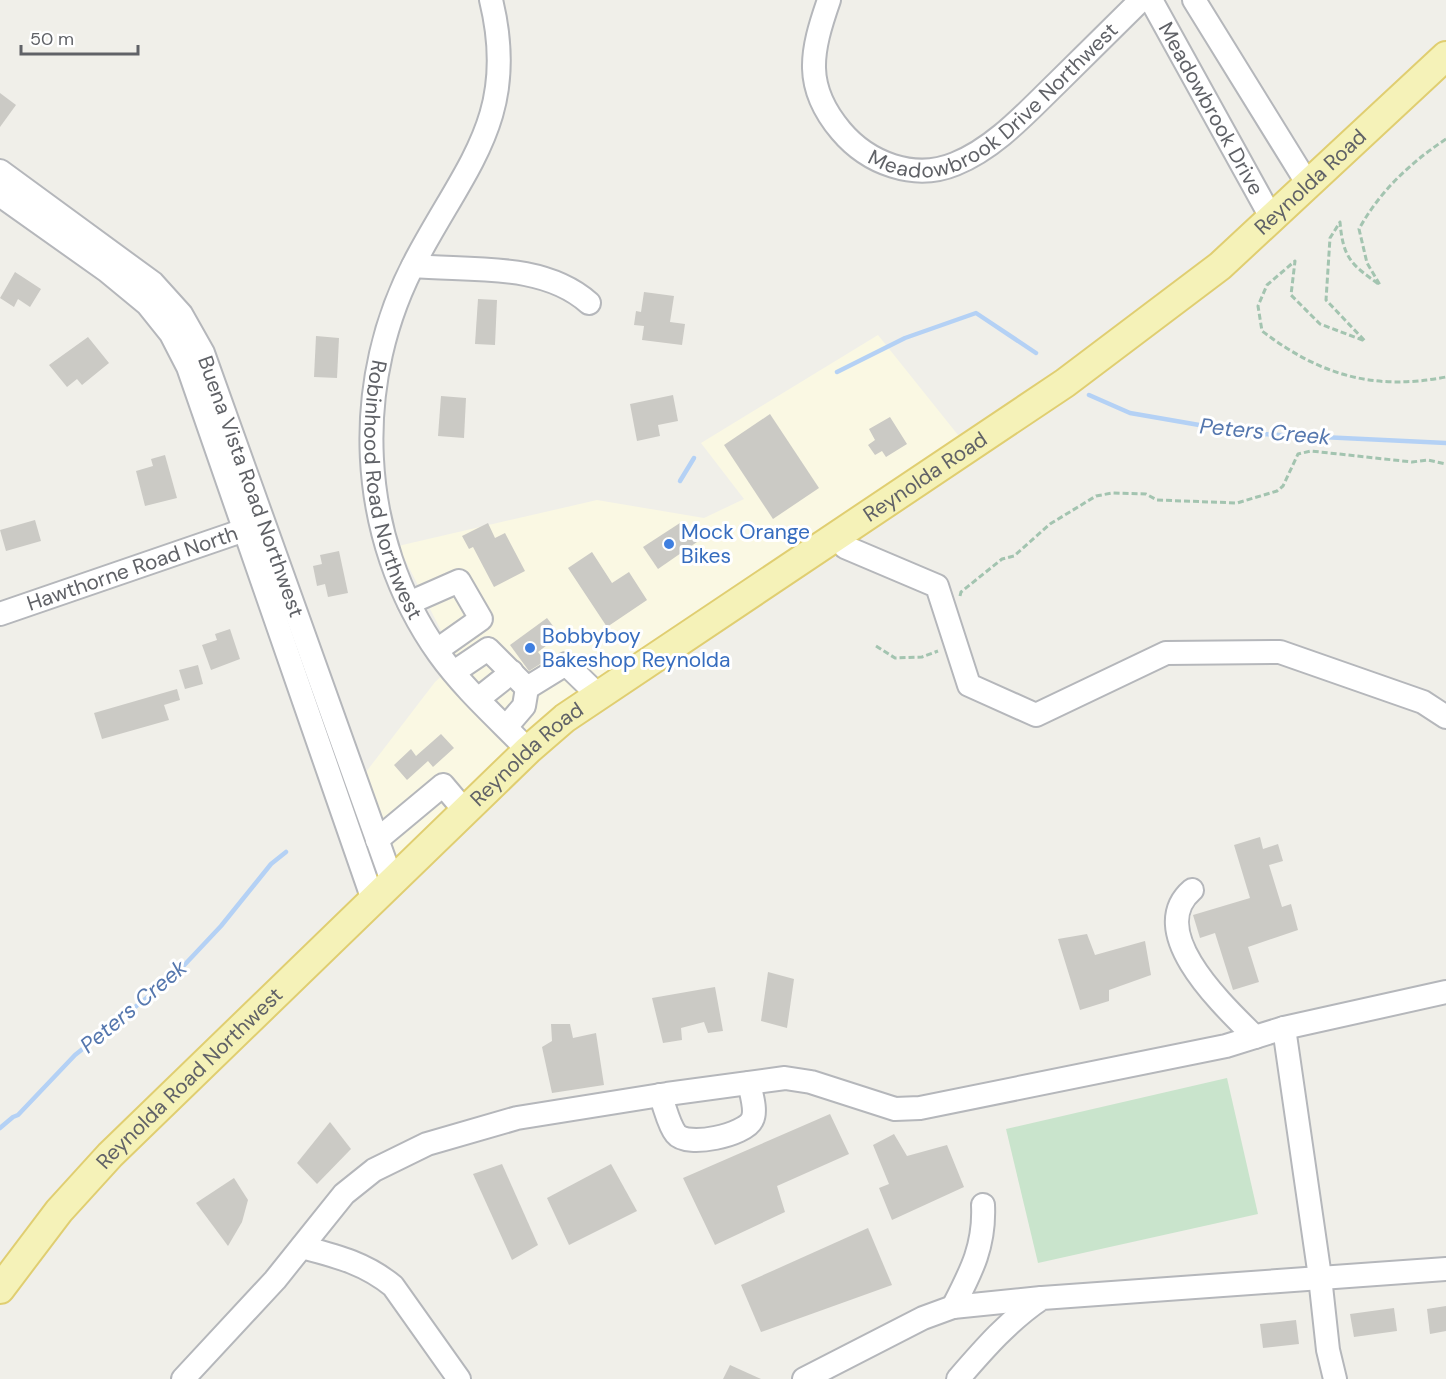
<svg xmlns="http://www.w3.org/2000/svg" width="1446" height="1379" viewBox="0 0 1446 1379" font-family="'DM Sans',sans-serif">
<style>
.commercial{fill:#faf8e3}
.green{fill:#c9e4cc}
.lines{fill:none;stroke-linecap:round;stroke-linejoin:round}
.stream{stroke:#b4d1f5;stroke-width:4.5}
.building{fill:#cbcac5}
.minor-casing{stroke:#b5b7bb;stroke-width:26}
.major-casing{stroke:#e0ce71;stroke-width:32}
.path{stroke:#a3c4b0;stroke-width:3;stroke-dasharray:6 3;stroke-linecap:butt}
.minor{stroke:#fff;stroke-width:22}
.major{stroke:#f5f2b8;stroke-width:28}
.shop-dot{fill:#3f7fe0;stroke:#fff;stroke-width:2}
.labels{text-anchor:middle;stroke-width:6;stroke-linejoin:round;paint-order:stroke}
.street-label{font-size:21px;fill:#606267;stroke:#fff}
.shop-label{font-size:21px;fill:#366cbe;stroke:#fff;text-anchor:start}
.water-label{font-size:22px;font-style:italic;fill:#5577ae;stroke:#fff}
</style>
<rect width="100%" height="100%" fill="#f0efe9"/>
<polygon class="commercial" points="878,335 966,445 563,701 386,870 366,835 366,772 435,682 457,662 398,546 597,500 704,518 744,499 701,443"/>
<polygon class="green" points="1227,1078 1258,1214 1038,1263 1006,1129"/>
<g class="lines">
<g class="stream">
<polyline points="837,372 905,338 976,313 1036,353"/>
<polyline points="1089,395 1130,413 1205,426 1262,434 1446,443"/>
<polyline points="680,481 694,458"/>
<polyline points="0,1128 13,1117 18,1115 75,1055 174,976 221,926 271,864 286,852"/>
</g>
</g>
<g class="building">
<polygon points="0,93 16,105 0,127"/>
<polygon points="15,272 41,289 30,307 18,299 14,307 0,298"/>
<polygon points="644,292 674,296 670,322 685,324 682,345 642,340 644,326 634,325 636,311 641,312"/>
<polygon points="478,299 497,300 495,345 475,344"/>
<polygon points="316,336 339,338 337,378 314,377"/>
<polygon points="88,337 109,363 82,385 77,379 67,387 49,365"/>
<polygon points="673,395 678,421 658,425 660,436 637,441 630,404"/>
<polygon points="441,396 466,398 464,438 438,436"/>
<polygon points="770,414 819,488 773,519 724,445"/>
<polygon points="890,417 907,444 886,457 882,451 875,455 868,445 875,440 869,429"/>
<polygon points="165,455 177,498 145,506 136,471 153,466 151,459"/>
<polygon points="35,520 41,541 6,551 0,530"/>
<polygon points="683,521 697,542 658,569 643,547"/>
<polygon points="488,523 495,538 505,533 525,571 494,587 473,547 469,549 462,536"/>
<polygon points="339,551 348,593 328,597 325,584 317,586 313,566 322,564 320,555"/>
<polygon points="592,552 612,583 629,572 647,600 607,627 568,568"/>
<polygon points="547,618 560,635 538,652 545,661 529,671 510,645"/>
<polygon points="230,629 240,659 211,670 202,645 217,640 215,634"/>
<polygon points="198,665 203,684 185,689 179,670"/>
<polygon points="177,689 180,700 164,705 169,720 102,739 94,713"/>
<polygon points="441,734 454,748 433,767 428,761 407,780 394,765 411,749 416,756"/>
<polygon points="1260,837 1263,849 1278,844 1283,861 1269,865 1282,907 1291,904 1298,930 1248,947 1259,982 1233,990 1215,933 1200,938 1193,915 1250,898 1234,845"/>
<polygon points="1087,934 1095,955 1145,941 1151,975 1109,990 1109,1001 1080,1010 1058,939"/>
<polygon points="768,972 794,979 787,1028 761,1021"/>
<polygon points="715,987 723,1031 708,1033 704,1022 681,1028 682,1040 663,1043 652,998"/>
<polygon points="551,1024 570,1024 573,1038 596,1033 604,1085 552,1093 542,1047 552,1041"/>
<polygon points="830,1114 849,1154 777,1186 785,1212 715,1245 683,1178"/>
<polygon points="330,1122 351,1149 317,1184 297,1163"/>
<polygon points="894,1134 907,1156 947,1145 964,1187 892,1220 879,1188 889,1184 873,1145"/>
<polygon points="502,1164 538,1245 512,1260 473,1174"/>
<polygon points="611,1164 637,1211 569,1245 547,1198"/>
<polygon points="234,1178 248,1200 242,1222 228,1246 196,1203"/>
<polygon points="868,1228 892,1285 761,1332 741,1285"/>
<polygon points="1446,1306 1446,1331 1430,1334 1427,1309"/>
<polygon points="1394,1308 1397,1331 1354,1337 1350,1314"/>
<polygon points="1296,1320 1299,1344 1263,1348 1260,1324"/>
<polygon points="730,1365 761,1379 723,1379"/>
</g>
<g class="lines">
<defs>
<g id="minor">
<path id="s1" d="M 491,0 C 519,114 468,163 418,256 C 350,380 356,537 439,654 C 464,689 498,719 528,750"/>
<path id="s2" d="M 829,0 C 811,52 803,86 841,131 C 868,163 914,181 955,164 C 995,148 1027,112 1057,83 C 1085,55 1113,28 1141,0"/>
<path id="s3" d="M 1151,0 L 1272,219"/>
<polyline points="1194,0 1309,186"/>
<path id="s4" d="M 0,171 L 153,283 L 181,314 L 203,353 L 392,881"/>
<polyline points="0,195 107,271 147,304 171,334 188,367 373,900"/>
<path d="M 413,266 C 470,271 543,262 589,303"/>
<polyline points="837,535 845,547 937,586 969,685 1036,715 1166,653 1280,652 1423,702 1446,717"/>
<polyline points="409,603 459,581 481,619 437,650"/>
<path id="s5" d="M 0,614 L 259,525"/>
<polyline points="454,672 488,649 527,688 566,664 598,695"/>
<polyline points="478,699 512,672"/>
<polyline points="506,727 524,706 527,688"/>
<polyline points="377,840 443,785 465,811"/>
<path d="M 1192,890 C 1143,932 1226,1008 1255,1037"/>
<polyline points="1284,1028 1320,1277 1328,1350 1335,1379"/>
<path d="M 660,1095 C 665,1106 668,1124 676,1134 C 687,1148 745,1135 752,1120 C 757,1111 751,1093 749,1083"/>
<path d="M 302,1247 C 336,1256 365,1263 393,1286 L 459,1379"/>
<path d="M 953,1307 C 971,1272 985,1246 983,1205"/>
<polyline points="183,1379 275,1280 344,1194 374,1170 427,1144 517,1118 667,1094 785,1078 811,1082 895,1109 920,1108 1226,1046 1284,1028 1446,992"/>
<polyline points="804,1379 923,1318 953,1307 1041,1298"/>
<path d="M 958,1379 C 984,1349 1009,1320 1042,1298 L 1446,1269"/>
</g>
<g id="major">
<path id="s6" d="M 0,1289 L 59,1211 L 110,1155 L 528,750 L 565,718 L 1065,383 L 1220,266 L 1446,56"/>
</g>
</defs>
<use href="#minor" class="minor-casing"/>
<use href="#major" class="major-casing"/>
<g class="path">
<path d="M 1446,139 C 1410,163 1380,191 1359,229 L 1367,263 L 1380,285 C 1352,265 1343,259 1340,222 L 1330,238 L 1326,300 L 1365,341 L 1320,324 L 1291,295 L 1295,261 L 1267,285 L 1258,306 L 1262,331 C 1320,375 1373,391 1446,377"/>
<polyline points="960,596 961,592 1002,559 1014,556 1050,524 1096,496 1112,493 1146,494 1157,500 1237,503 1277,491 1283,486 1298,454 1311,451 1412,462 1428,460 1446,464"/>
<polyline points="876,646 895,658 922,657 938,651"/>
</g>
<use href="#minor" class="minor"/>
<use href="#major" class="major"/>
</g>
<g class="shop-dot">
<circle cx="669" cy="544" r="6"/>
<circle cx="530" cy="648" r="6"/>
</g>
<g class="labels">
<g class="street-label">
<text dy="7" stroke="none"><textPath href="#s2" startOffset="328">Meadowbrook Drive Northwest</textPath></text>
<text dy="7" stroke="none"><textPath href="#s3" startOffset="124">Meadowbrook Drive</textPath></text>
<text dy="7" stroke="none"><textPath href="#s6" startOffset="1724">Reynolda Road</textPath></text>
<text dy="7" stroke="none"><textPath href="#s6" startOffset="1238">Reynolda Road</textPath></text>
<text dy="7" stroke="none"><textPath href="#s4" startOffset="418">Buena Vista Road Northwest</textPath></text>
<text dy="7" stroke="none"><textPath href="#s1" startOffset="520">Robinhood Road Northwest</textPath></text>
<text dy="7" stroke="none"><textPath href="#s5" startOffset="140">Hawthorne Road North</textPath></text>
<text dy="7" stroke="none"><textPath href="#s6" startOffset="752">Reynolda Road</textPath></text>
<text dy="7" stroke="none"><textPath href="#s6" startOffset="284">Reynolda Road Northwest</textPath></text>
</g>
<g class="shop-label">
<text x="681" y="539">Mock Orange<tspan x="681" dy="24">Bikes</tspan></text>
<text x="542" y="643">Bobbyboy<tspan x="542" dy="24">Bakeshop Reynolda</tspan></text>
</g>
<g class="water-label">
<text transform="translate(1265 431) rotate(5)" y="8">Peters Creek</text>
<text transform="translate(133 1006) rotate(-40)" y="8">Peters Creek</text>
</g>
</g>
<path d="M21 45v9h117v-9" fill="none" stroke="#606267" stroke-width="3"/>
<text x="30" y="45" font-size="18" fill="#606267" stroke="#ffffff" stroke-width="4.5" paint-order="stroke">50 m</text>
</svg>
